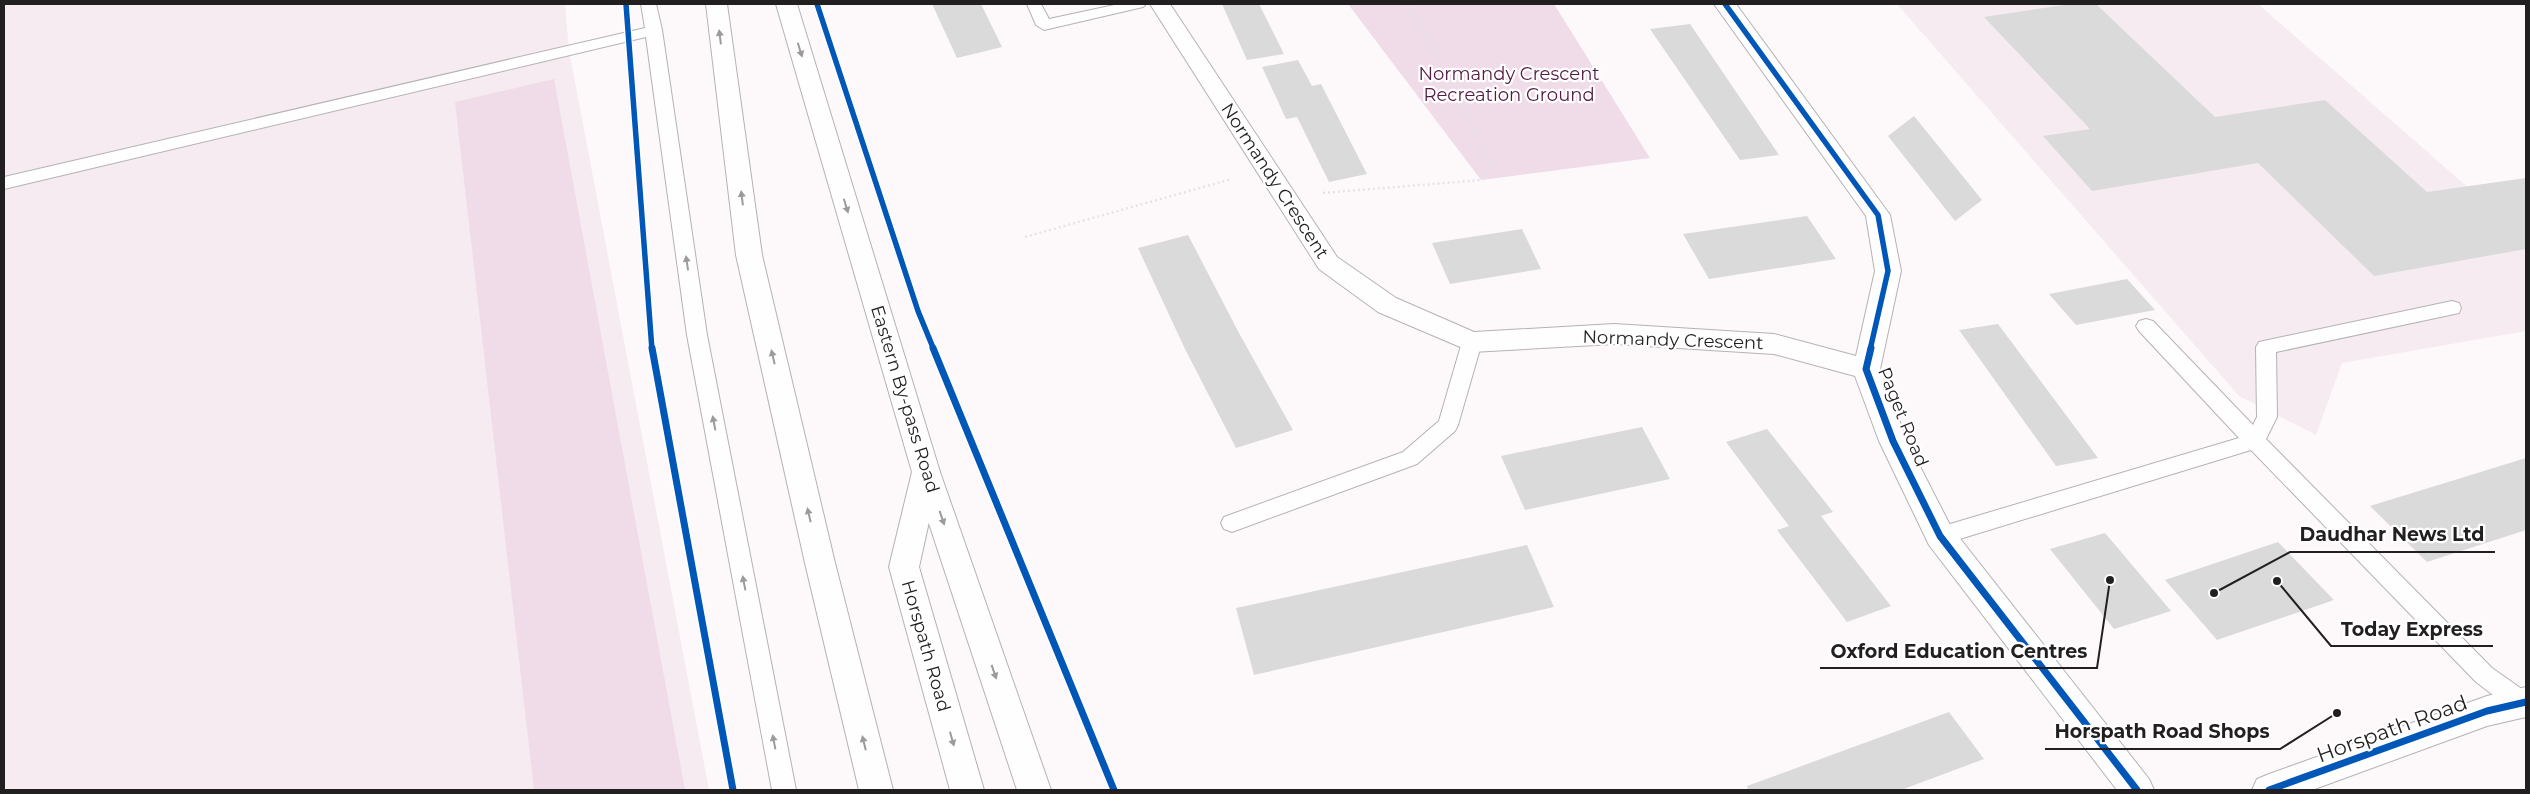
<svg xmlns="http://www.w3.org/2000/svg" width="2530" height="794" viewBox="0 0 2530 794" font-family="Montserrat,sans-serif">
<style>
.built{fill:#f5ebf0}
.green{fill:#f0dce8}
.building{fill:#dadadb}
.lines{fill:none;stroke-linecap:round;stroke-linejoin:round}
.lane-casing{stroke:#b5b2b4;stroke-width:2}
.street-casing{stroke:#b5b2b4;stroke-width:2}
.secondary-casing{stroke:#b5b2b4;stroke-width:2}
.highway-casing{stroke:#b5b2b4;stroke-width:2}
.path{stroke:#e4e4e4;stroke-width:2.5;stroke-dasharray:2 3;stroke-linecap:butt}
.lane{fill:#fffefe;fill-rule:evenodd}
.street{fill:#fffefe;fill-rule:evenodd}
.secondary{fill:#fffefe;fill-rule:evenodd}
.highway{fill:#fffefe;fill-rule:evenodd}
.cycleway-far1-casing{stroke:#fff;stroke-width:8}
.cycleway-casing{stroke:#fff;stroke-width:10}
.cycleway-far1{stroke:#0057b8;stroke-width:5.5}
.cycleway{stroke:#0057b8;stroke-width:7}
.oneway{fill:#9c9a9b}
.labels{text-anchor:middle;stroke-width:4.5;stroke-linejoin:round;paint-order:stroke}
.park-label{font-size:18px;fill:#551a43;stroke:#fff}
.street-label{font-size:18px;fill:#221f21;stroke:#fff}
.near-street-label{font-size:21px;fill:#221f21;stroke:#fff}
.leader{fill:none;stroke:#221f21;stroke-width:2}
.callout-dot{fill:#221f21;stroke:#fff;stroke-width:2}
.callout-label{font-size:19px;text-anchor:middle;font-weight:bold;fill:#221f21;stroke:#fff;stroke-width:4.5;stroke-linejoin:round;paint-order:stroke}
</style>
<rect width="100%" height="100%" fill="#fdf9fb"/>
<g class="built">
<polygon points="4,4 565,4 569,50 709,790 4,790"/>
<polygon points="1897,4 2258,4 2526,238 2526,331 2342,363 2316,435 2239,396"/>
</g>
<g class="green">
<polygon points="1348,4 1554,4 1650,158 1481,180"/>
<polygon points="554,79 685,790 534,790 455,102"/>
</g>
<g class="building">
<polygon points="932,4 981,4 1002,47 957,58"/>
<polygon points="1222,4 1259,4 1284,54 1247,60"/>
<polygon points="2071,4 2096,4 2215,117 2325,100 2427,192 2526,178 2526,249 2374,276 2258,163 2092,191 2043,136 2090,129 1984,17"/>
<polygon points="1690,24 1779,155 1740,160 1650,29"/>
<polygon points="1298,60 1312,86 1321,84 1367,174 1329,182 1297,117 1286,119 1262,67"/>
<polygon points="1914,116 1982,200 1955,221 1888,136"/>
<polygon points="1807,216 1836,259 1709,279 1683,234"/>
<polygon points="1522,229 1541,269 1450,284 1432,243"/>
<polygon points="1188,235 1239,333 1293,430 1236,448 1185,349 1138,248"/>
<polygon points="2127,279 2155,310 2076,325 2049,294"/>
<polygon points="1998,324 2098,458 2056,466 1959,330"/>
<polygon points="1642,427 1670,479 1525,510 1501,456"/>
<polygon points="1767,429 1833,512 1821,516 1891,606 1847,622 1777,530 1789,526 1726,442"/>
<polygon points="2526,458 2526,530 2427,562 2370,506"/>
<polygon points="2105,533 2171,611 2114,629 2050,549"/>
<polygon points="2278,542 2334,600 2217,640 2165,580"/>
<polygon points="1527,545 1554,607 1254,675 1236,608"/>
<polygon points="1949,712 1984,759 1901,790 1748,790 1747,786"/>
</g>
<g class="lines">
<defs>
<g id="lane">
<polygon points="641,4 656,4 662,30 707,335 796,790 772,790 687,335 646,37 4,189 4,177 645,28"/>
<polygon points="1027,4 1041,4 1049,19 1119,4 1146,4 1143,7 1044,30 1036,25"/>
<polygon points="2452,301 2459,303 2461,308 2459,313 2276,352 2277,417 2266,439 2492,668 2526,692 2526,717 2518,714 2476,682 2251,450 1940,545 1932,542 1929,536 1932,530 1940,527 2239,438 2139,331 2136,326 2139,321 2146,319 2153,321 2253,425 2257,417 2256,347 2259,342"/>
<polygon points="1472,335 1479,337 1482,342 1458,425 1455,431 1417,464 1232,532 1224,529 1221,523 1224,517 1403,452 1439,421 1462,342 1465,337"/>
</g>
<g id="street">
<polygon points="1150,4 1170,4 1337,257 1396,298 1474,332 1614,324 1774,334 1856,356 1875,271 1866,216 1714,4 1736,4 1890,215 1901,271 1880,369 1907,441 1951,527 2149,779 2154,790 2117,790 1929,545 1879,441 1855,376 1774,354 1614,344 1472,352 1378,312 1319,269"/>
<polygon points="2526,687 2526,717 2487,726 2312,790 2252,790 2257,779 2269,774 2487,696"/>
</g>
<polygon id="secondary" points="926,460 936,464 940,472 919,567 984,790 950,790 889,567 912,472 916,464"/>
<g id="highway">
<polygon points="706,4 727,4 762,255 835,563 893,790 859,790 805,563 736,255"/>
<polygon points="776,4 797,4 940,472 1051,790 1017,790 912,472"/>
</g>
</defs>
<use href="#lane" class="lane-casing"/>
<use href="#street" class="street-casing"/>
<use href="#secondary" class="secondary-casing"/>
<use href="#highway" class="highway-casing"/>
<g class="path">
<polyline points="1323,193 1481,180 1492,168 1452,84 1407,4"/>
<polyline points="1025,237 1232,179"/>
</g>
<use href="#lane" class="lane"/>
<use href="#street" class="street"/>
<use href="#secondary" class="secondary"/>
<use href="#highway" class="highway"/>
<defs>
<g id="cycleway-far1">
<polyline points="626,4 652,350"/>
<polyline points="817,4 918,311 934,350"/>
<polyline points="1725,4 1878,215 1888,271 1870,350"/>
</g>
<g id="cycleway">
<polyline points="652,348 733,790"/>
<polyline points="933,348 1114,790"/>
<polyline points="1871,348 1866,369 1893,441 1940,536 2137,790"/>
<polyline points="2269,790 2487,711 2526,702"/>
</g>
</defs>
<use href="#cycleway-far1" class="cycleway-far1-casing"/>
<use href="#cycleway" class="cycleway-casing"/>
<use href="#cycleway-far1" class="cycleway-far1"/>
<use href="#cycleway" class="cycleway"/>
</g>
<defs><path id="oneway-solid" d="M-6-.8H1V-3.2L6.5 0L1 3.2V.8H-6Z" transform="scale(1.25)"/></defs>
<g class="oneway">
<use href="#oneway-solid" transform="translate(720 37) rotate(-97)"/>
<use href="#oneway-solid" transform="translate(800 50) rotate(73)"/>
<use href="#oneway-solid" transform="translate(742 198) rotate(-97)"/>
<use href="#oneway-solid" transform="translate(846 206) rotate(73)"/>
<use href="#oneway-solid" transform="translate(687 263) rotate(-98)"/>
<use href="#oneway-solid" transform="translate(773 357) rotate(-103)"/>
<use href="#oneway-solid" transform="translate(714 423) rotate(-101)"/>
<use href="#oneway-solid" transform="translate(809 515) rotate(-103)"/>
<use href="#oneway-solid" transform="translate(942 518) rotate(71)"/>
<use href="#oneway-solid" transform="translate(744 583) rotate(-101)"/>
<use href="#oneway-solid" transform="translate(994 672) rotate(71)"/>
<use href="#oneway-solid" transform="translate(952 739) rotate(74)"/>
<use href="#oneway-solid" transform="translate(774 742) rotate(-101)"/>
<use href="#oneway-solid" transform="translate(864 743) rotate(-104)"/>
</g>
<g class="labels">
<g class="park-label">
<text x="1509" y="80">Normandy Crescent<tspan x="1509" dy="21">Recreation Ground</tspan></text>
</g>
<g class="street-label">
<text transform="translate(1275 181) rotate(57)" y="6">Normandy Crescent</text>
<text transform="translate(1673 340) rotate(2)" y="6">Normandy Crescent</text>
<text transform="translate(905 399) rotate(73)" y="6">Eastern By-pass Road</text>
<text transform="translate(1903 417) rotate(68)" y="6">Paget Road</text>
<text transform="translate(926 646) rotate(74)" y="6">Horspath Road</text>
</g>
<g class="near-street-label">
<text transform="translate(2392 729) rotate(-20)" y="7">Horspath Road</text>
</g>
</g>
<path class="leader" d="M2214 593L2290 552H2495M2277 581L2331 646H2493M2110 580L2097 668H1820M2337 713L2280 749H2045"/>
<g class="callout-dot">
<circle cx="2214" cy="593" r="5"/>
<circle cx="2277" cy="581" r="5"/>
<circle cx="2110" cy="580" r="5"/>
<circle cx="2337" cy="713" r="5"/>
</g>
<g class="callout-label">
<text x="2392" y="541">Daudhar News Ltd</text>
<text x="2412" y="636">Today Express</text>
<text x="1959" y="658">Oxford Education Centres</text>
<text x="2162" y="738">Horspath Road Shops</text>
</g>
<rect width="2530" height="794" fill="none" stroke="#221f21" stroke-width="10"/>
</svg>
